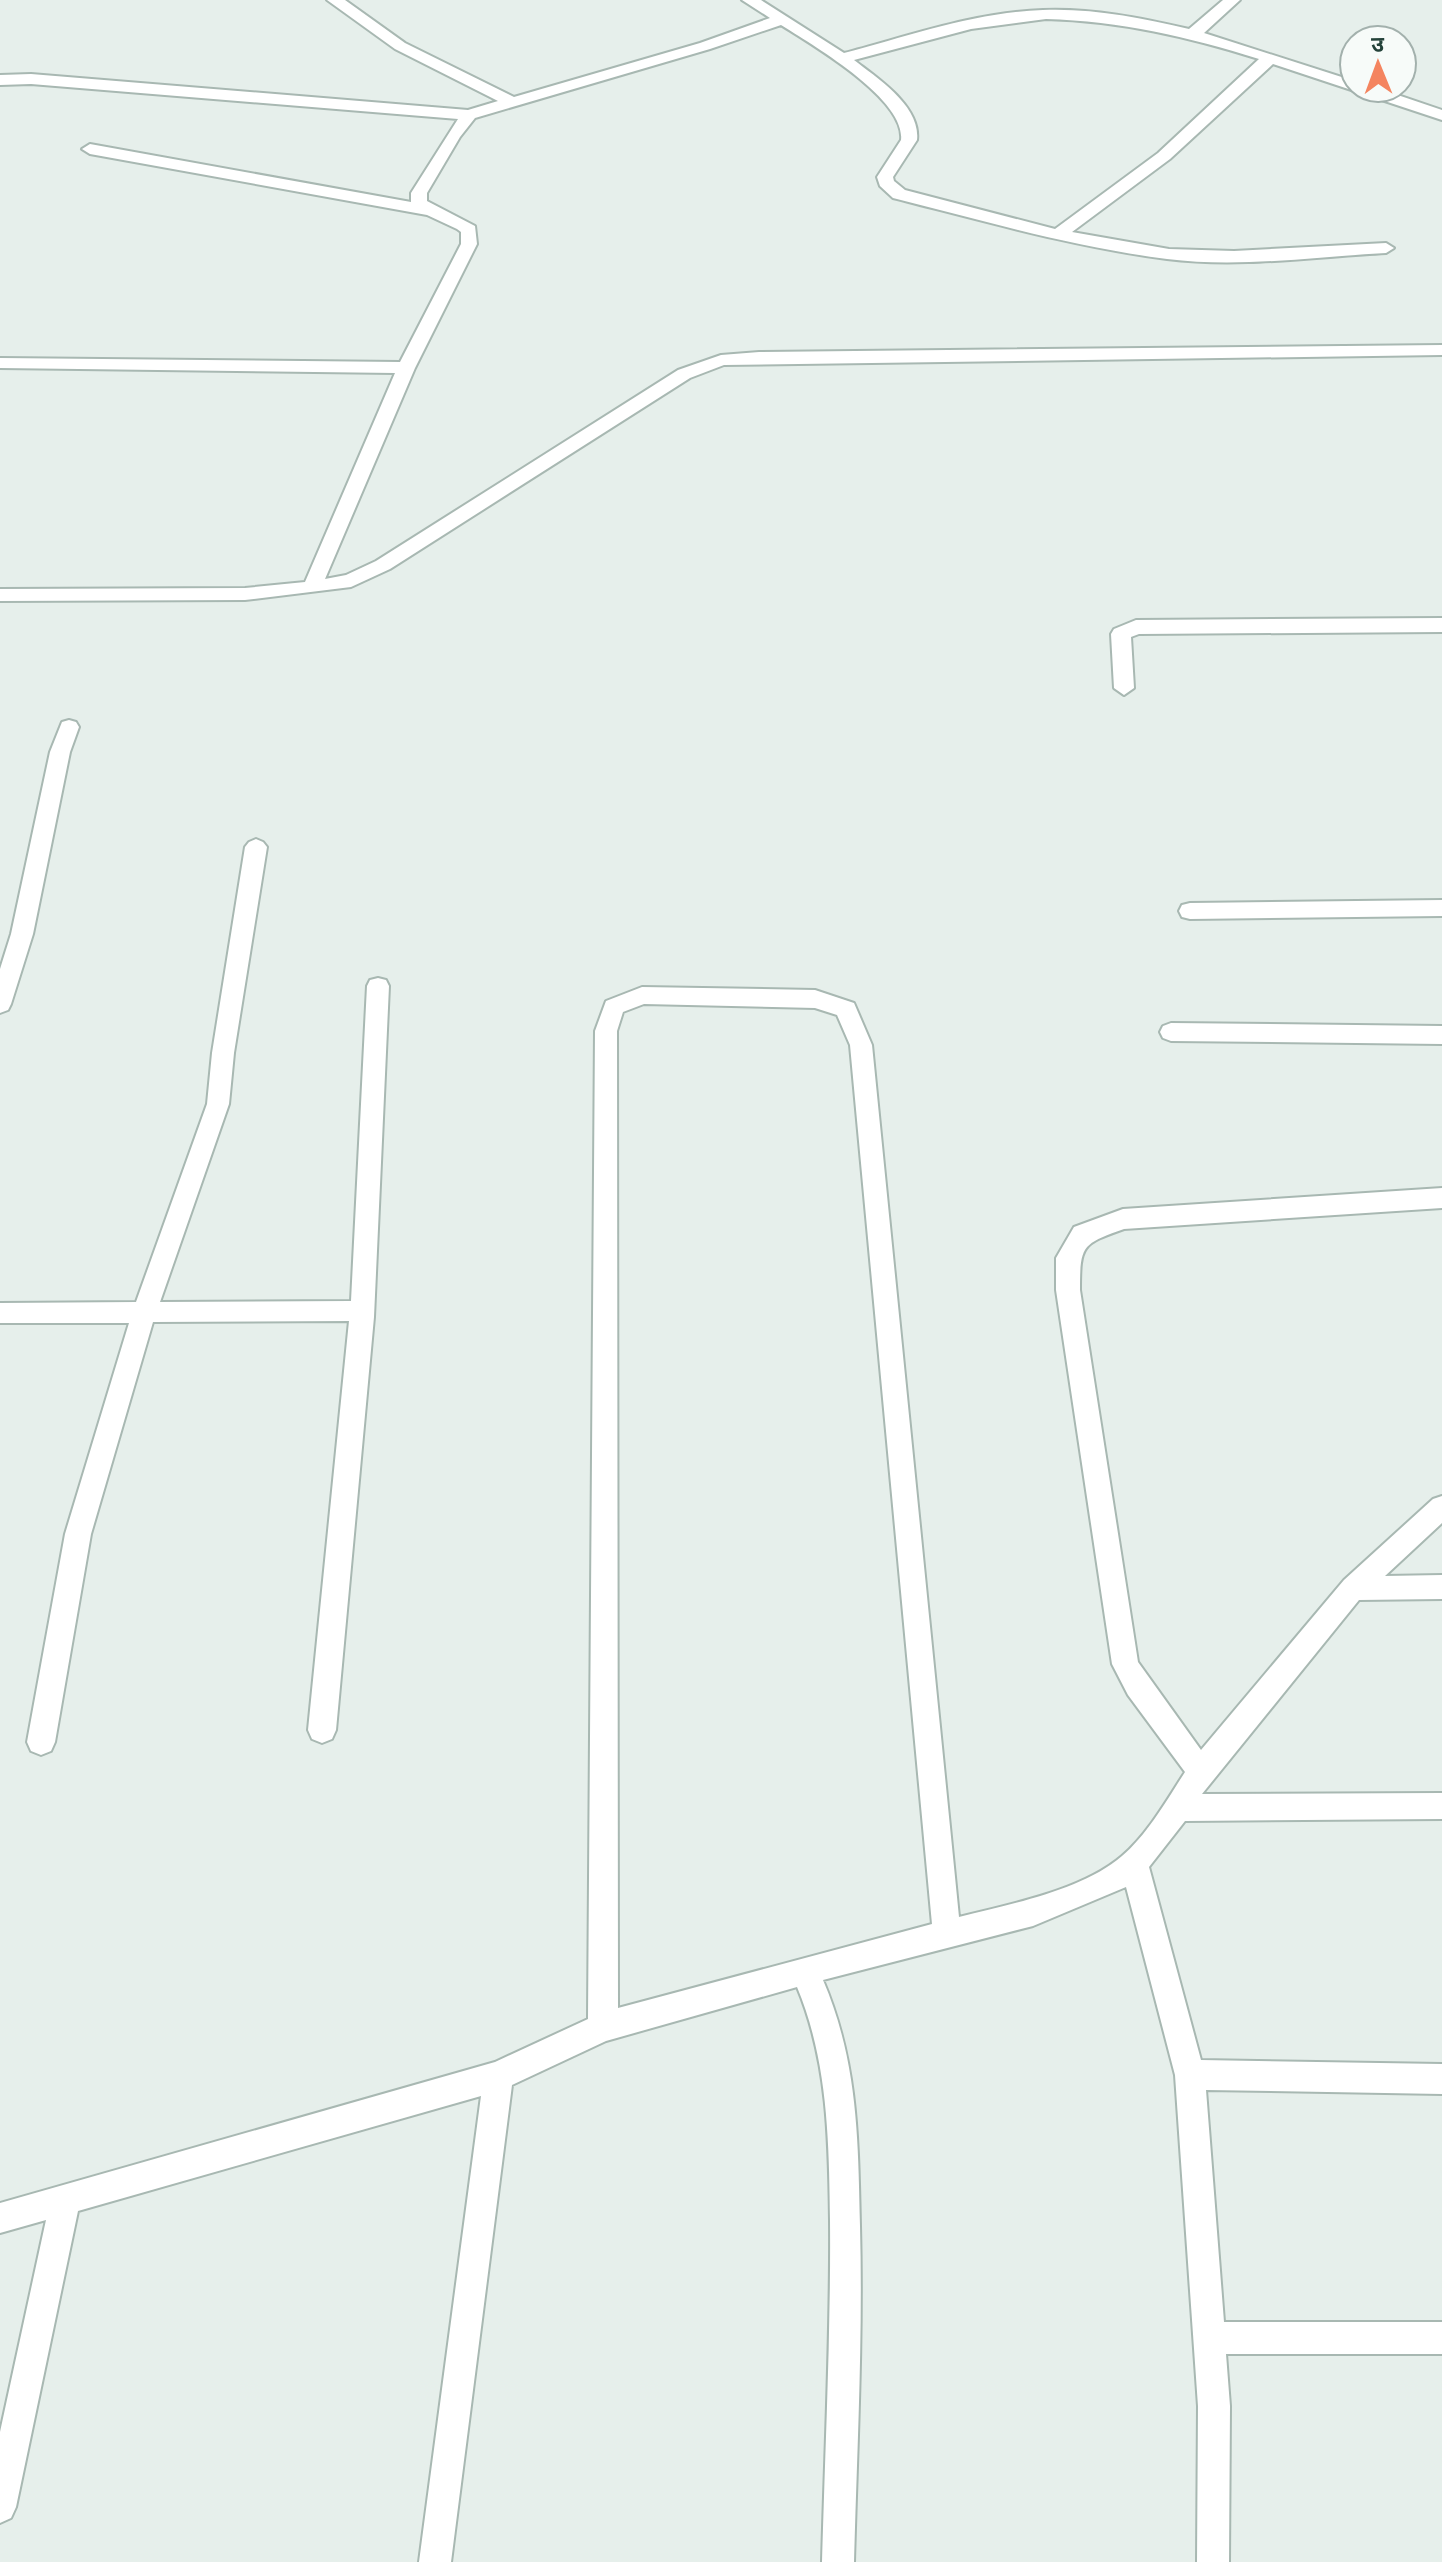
<svg xmlns="http://www.w3.org/2000/svg" width="1442" height="2562" viewBox="0 0 1442 2562" font-family="Signika,'Noto Sans Devanagari',sans-serif">
<style>
.lines{fill:none;stroke-linecap:round;stroke-linejoin:round}
.street-casing{stroke:#a8b8b2;stroke-width:4}
.street{fill:#fff;fill-rule:evenodd}
</style>
<rect width="100%" height="100%" fill="#e6efeb"/>
<g class="lines">
<defs>
<g id="street">
<path d="M 327,0 L 345,0 L 405,43 L 514,97 L 700,43 L 770,18 L 742,0 L 761,0 L 844,53 C 909,36 975,12 1043,10 C 1092,8 1142,18 1189,29 L 1223,0 L 1240,0 L 1204,33 L 1354,81 L 1354,88 L 1377,88 L 1442,110 L 1442,120 L 1273,64 L 1170,159 L 1072,232 L 1169,249 L 1234,251 L 1386,243 L 1394,248 L 1386,253 C 1314,257 1238,268 1167,259 C 1074,247 984,221 893,198 L 880,186 L 877,177 L 901,140 C 906,99 811,44 781,25 L 710,49 L 475,118 L 460,137 L 427,193 L 427,201 L 475,226 L 477,244 L 415,368 L 325,579 L 346,575 L 376,561 L 678,370 L 721,355 L 759,352 L 1442,345 L 1442,355 L 724,365 L 690,378 L 390,569 L 351,587 L 245,600 L 0,601 L 0,589 L 245,588 L 305,582 L 395,373 L 0,368 L 0,358 L 400,362 L 461,244 L 461,232 L 457,229 L 427,215 L 90,154 L 82,149 L 90,144 L 411,202 L 411,193 L 458,119 L 31,84 L 0,85 L 0,75 L 31,74 L 468,110 L 498,101 L 395,49 ZM 1046,19 C 1120,21 1189,37 1259,59 L 1158,153 L 1055,229 L 905,190 L 894,181 L 893,177 L 917,140 C 921,106 877,78 854,60 L 971,29 Z"/>
<polygon points="1442,618 1442,632 1139,634 1131,637 1134,688 1124,695 1114,688 1111,634 1114,629 1136,620"/>
<polygon points="69,720 76,722 79,727 70,752 33,934 11,1004 8,1010 0,1013 0,969 11,934 50,752 62,722"/>
<polygon points="256,839 263,842 267,847 234,1053 229,1104 160,1302 351,1301 367,986 370,980 378,978 386,980 389,986 374,1317 336,1730 332,1739 322,1743 312,1739 308,1730 349,1321 153,1322 91,1534 55,1742 51,1751 41,1755 31,1751 27,1742 65,1534 129,1323 0,1323 0,1303 136,1302 207,1104 212,1053 245,847 249,842"/>
<polygon points="1442,900 1442,916 1190,919 1182,917 1179,911 1182,905 1190,903"/>
<path d="M 642,987 L 815,990 L 854,1003 L 872,1045 L 959,1917 C 1010,1904 1081,1891 1122,1856 C 1147,1835 1167,1800 1185,1772 L 1128,1695 L 1112,1664 L 1056,1290 L 1056,1258 L 1074,1227 L 1123,1209 L 1442,1188 L 1442,1208 L 1124,1229 C 1082,1244 1080,1245 1080,1290 L 1138,1662 L 1201,1750 L 1344,1580 L 1433,1499 L 1442,1496 L 1442,1523 L 1385,1576 L 1442,1575 L 1442,1599 L 1359,1600 L 1202,1794 L 1442,1793 L 1442,1819 L 1185,1821 L 1149,1867 L 1201,2060 L 1442,2064 L 1442,2094 L 1206,2090 L 1224,2322 L 1442,2322 L 1442,2354 L 1226,2354 L 1230,2406 L 1229,2562 L 1197,2562 L 1198,2406 L 1175,2075 L 1126,1887 L 1033,1926 L 823,1980 C 858,2062 858,2138 860,2226 C 863,2338 857,2450 854,2562 L 822,2562 C 825,2448 831,2334 830,2220 C 829,2141 828,2061 797,1987 L 606,2041 L 512,2085 L 451,2562 L 419,2562 L 481,2096 L 78,2211 L 16,2507 L 11,2518 L 0,2523 L 0,2432 L 46,2220 L 0,2233 L 0,2203 L 495,2062 L 588,2019 L 595,1031 L 606,1001 ZM 644,1004 L 815,1008 L 837,1015 L 850,1045 L 932,1924 L 618,2008 L 617,1031 L 623,1012 Z"/>
<polygon points="1171,1023 1442,1026 1442,1044 1171,1041 1163,1038 1160,1032 1163,1026"/>
</g>
</defs>
<use href="#street" class="street-casing"/>
<use href="#street" class="street"/>
</g>
<g transform="translate(1378 64) rotate(359)"><circle r="38" fill="#f7fbf9" stroke="#a3b1ad" stroke-width="2"/>
<path d="M0-6L14 30L0 20L-14 30Z" fill="#f4845f"/>
<text y="-12" font-size="22" font-weight="bold" text-anchor="middle" fill="#24423a">उ</text>
</g>
</svg>
